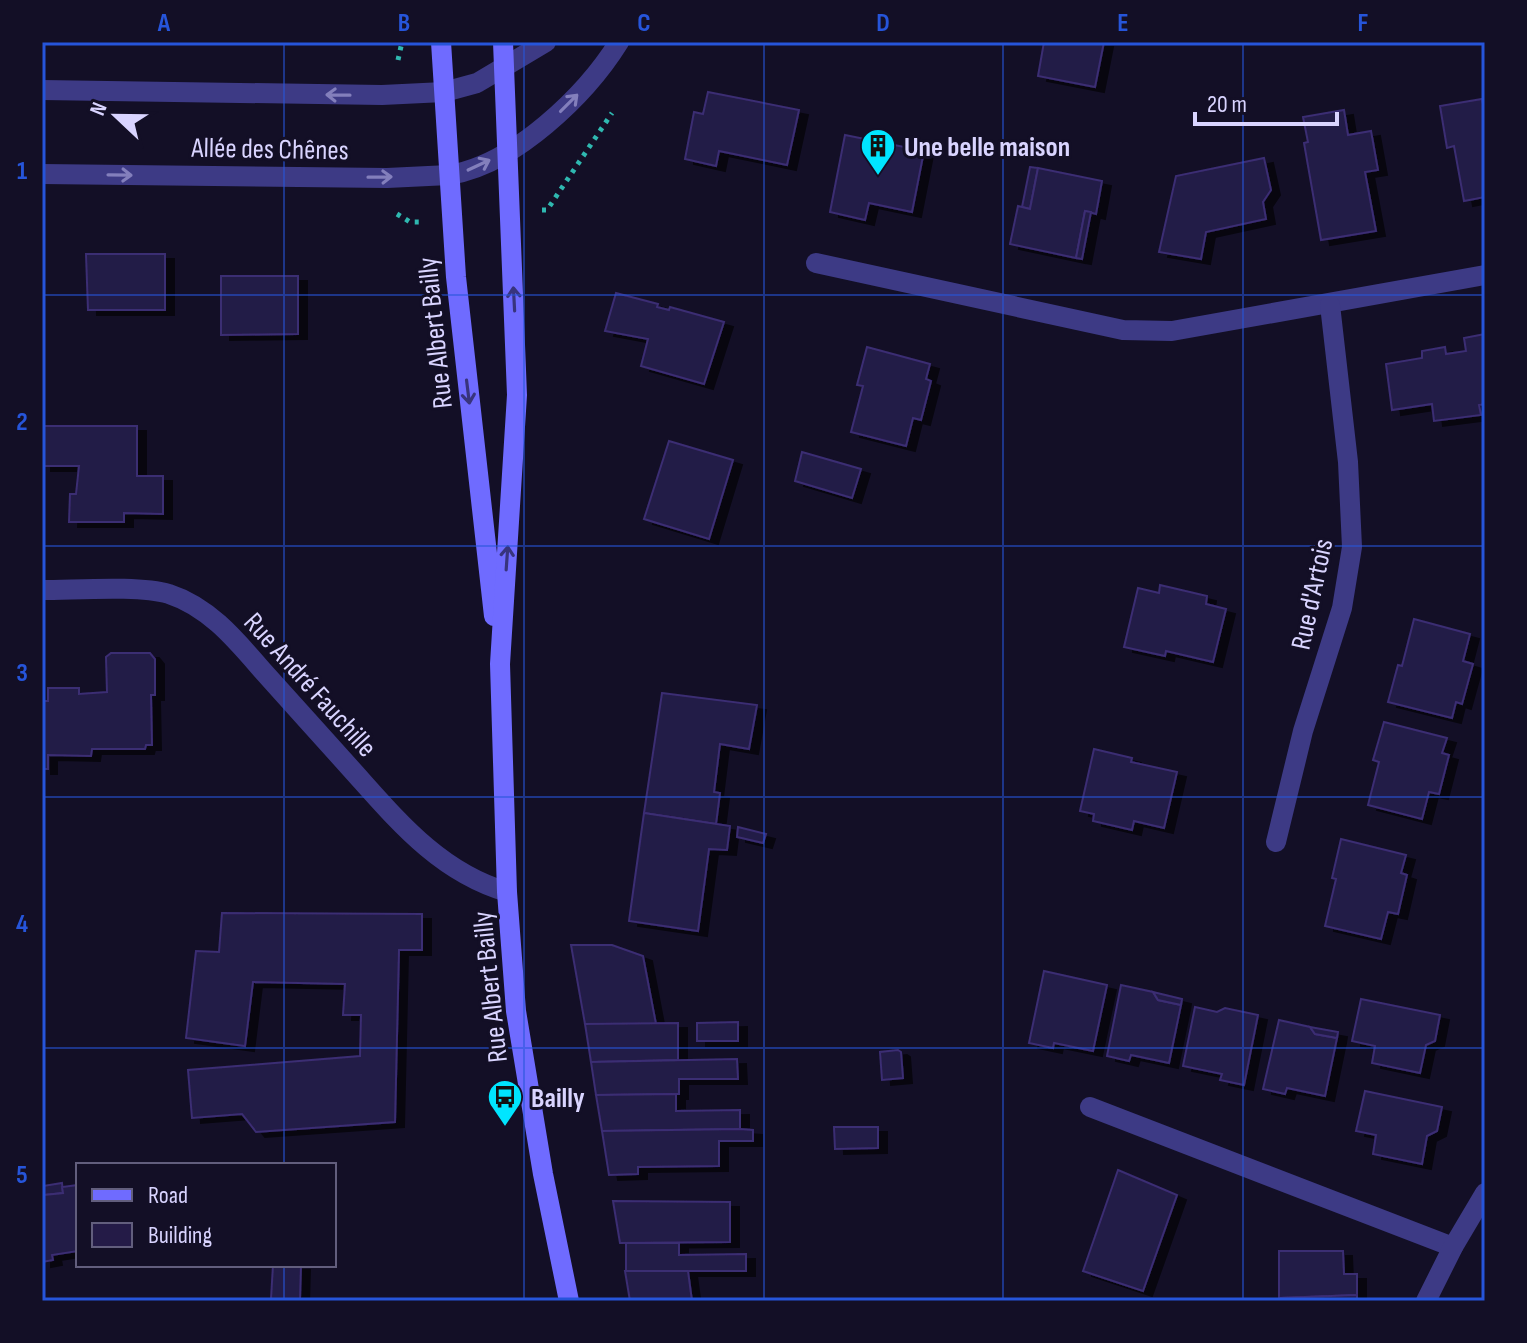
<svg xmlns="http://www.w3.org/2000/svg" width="1527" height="1343" viewBox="0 0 1527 1343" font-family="'Sofia Sans Condensed',sans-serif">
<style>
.building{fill:#241b47;stroke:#3b2d73;stroke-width:2;filter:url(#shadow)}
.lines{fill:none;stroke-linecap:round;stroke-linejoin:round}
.path{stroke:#2fb8b0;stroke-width:5;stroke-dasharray:4 6;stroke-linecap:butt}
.service{stroke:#3d3a85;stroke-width:20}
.minor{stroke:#3d3a85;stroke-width:20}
.tertiary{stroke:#3d3a85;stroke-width:20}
.secondary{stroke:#6f6bff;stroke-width:20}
.oneway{stroke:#837fbc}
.oneway2{stroke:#38347d}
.grid{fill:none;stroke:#2655da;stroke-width:2;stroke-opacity:0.55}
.labels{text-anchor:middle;stroke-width:6;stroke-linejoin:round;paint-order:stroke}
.poi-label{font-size:28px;font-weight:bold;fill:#d9d4ff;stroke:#130f26;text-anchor:start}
.street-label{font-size:28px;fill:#d9d4ff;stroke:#130f26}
.neatline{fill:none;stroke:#2655da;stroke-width:3}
.grid-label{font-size:26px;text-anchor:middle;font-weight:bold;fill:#2655da}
</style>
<defs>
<filter id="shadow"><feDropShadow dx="9" dy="5" stdDeviation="0" flood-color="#0009"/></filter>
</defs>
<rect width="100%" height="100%" fill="#130f26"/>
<g class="building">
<polygon points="1044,42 1104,42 1095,87 1038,76"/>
<polygon points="708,92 799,110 787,165 719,151 716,166 685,159 694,112 703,114"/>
<polygon points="1482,99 1485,115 1485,197 1464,201 1454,146 1447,148 1440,106"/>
<polygon points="1344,110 1348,135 1371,131 1378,170 1365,172 1376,231 1321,240 1304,143 1308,142 1303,117"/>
<polygon points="845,135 924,151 912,212 869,203 865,220 830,212"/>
<polygon points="1264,158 1271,190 1263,202 1266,219 1206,232 1201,259 1159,252 1176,176"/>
<polygon points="1030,167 1038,168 1030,209 1022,207"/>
<polygon points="1038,168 1102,181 1096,214 1085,211 1076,258 1010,244 1018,206 1030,209"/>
<polygon points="1085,211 1091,212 1082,259 1076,258"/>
<polygon points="86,254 165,254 165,310 88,310"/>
<polygon points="221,276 298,276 298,334 221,335"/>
<polygon points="616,293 658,304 657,307 669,310 670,307 724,322 704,384 641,366 648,339 605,331"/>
<polygon points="1485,334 1485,404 1479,405 1481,415 1434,421 1432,404 1392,410 1386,364 1422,358 1422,351 1445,347 1446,354 1466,351 1464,338"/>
<polygon points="867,347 930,364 926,379 931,381 921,420 913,418 906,446 851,432 863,386 857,385"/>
<polygon points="42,426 137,426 137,476 163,476 163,514 124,513 124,522 69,522 70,494 76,494 79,466 42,466"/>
<polygon points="669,441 733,460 709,539 644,519"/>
<polygon points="802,452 861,469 852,498 795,481"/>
<polygon points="1160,585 1207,596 1206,604 1226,609 1213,662 1166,651 1165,656 1124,647 1138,588 1159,593"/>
<polygon points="1414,619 1470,634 1463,661 1473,664 1462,704 1456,702 1452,718 1388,702 1398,665 1402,666"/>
<polygon points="111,653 150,653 155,659 155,695 151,695 152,745 146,745 145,749 92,749 91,756 48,755 48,769 42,769 42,701 48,701 48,688 79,688 79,694 107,692 106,657"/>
<polygon points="662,693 757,705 749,749 720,744 714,792 720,793 716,824 644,813"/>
<polygon points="1384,722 1447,738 1442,753 1449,755 1439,794 1429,792 1422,819 1368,805 1379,762 1373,760"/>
<polygon points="1094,749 1132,758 1131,762 1177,772 1164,828 1134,821 1132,830 1093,821 1094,814 1080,811"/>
<polygon points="644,813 730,826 727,850 709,849 698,931 629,921"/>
<polygon points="738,827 766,834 763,843 737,837"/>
<polygon points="1341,839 1406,855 1401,873 1407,875 1398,914 1388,912 1381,939 1325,926 1336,879 1332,878"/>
<polygon points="222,913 422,914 422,950 399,950 395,1122 256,1132 242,1114 192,1118 188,1070 360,1056 361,1015 343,1015 345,984 253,982 245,1046 186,1038 196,951 219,952"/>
<polygon points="571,945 612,945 643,956 656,1024 585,1024"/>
<polygon points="1044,971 1107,985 1093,1051 1054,1043 1053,1048 1029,1043"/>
<polygon points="1121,985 1153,992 1158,1000 1181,1005 1169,1063 1131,1055 1129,1061 1107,1056"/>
<polygon points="1153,992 1182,999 1181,1005 1158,1000"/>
<polygon points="1361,999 1440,1015 1435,1041 1426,1045 1420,1073 1372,1063 1375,1046 1352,1041"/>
<polygon points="1195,1007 1217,1012 1225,1008 1258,1015 1244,1085 1220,1080 1222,1074 1183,1066"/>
<polygon points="1279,1020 1310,1027 1315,1034 1337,1038 1325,1096 1287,1088 1285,1094 1263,1089"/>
<polygon points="738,1022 738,1041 697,1041 697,1023"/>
<polygon points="678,1023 678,1060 591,1062 585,1024"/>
<polygon points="1310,1027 1338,1032 1337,1038 1315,1034"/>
<polygon points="898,1050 901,1052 903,1078 882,1080 880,1052"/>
<polygon points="737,1059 738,1079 679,1079 679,1094 676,1094 596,1095 591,1062"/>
<polygon points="1365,1091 1442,1107 1437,1131 1427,1136 1422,1164 1373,1154 1376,1135 1356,1131"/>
<polygon points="676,1094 676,1111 740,1110 740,1129 602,1131 596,1095"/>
<polygon points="834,1127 878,1127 878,1148 835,1149"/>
<polygon points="740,1129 753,1130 753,1141 719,1141 719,1166 638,1167 638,1174 609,1175 602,1131"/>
<polygon points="1118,1170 1177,1195 1143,1291 1083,1271"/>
<polygon points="62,1183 63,1193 44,1195 43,1186"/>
<polygon points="78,1185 78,1251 52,1255 53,1260 42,1262 42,1193 44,1195 63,1193 62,1187"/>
<polygon points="613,1201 730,1202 730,1242 620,1243"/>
<polygon points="626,1243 679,1243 679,1255 746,1254 746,1271 626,1271"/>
<polygon points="1279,1251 1343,1251 1344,1274 1357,1274 1357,1295 1279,1298"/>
<polygon points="273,1265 301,1265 300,1299 271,1299"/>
<polygon points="625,1271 688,1271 692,1301 630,1301"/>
<polygon points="1357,1295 1357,1301 1279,1301 1279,1298"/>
</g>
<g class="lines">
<g class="path">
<polyline points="398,60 402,42"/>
<polyline points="542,210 547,210 612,113"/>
<polyline points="397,214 410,222 421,222"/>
</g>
<polyline class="service" points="1090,1107 1453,1247"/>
<g class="minor">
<polyline points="42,90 382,95 444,92"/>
<polyline points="42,174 387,178 449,175"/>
<polyline points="816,263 1123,330 1172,331 1485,275"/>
<path d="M 42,590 C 76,590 139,585 169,594 C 209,607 236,640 262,670 C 292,703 322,737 352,770 C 397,820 439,872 507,892"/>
<polyline points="1276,842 1303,731 1342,608 1352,547 1348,462 1330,305"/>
<polyline points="1426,1301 1453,1247 1485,1193"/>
</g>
<g class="tertiary">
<polyline points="444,92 477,83 546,42"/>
<path d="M 449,175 C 514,165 586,95 619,42"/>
</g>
<g class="secondary">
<polyline points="441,42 456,277 494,616"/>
<polyline points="503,42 517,395 500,664 507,892 516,1011 543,1174 569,1301"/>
</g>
</g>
<defs><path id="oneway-shaft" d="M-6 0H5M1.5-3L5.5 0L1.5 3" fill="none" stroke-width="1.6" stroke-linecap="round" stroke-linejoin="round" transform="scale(2)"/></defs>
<g class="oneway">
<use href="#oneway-shaft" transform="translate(338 95) rotate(-179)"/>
<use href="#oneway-shaft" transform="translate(569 103) rotate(-45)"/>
<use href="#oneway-shaft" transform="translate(479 165) rotate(-25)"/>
<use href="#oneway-shaft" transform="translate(120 175) rotate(1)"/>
<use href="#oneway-shaft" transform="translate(380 177) rotate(-1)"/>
</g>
<g class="oneway2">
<use href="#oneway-shaft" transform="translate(514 299) rotate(-93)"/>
<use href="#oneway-shaft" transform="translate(468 392) rotate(83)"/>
<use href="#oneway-shaft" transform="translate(507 558) rotate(-86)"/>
</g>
<path class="grid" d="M 284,42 L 284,1165M 524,42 L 524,1301M 764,42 L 764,1301M 1003,42 L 1003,1301M 1243,42 L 1243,1301M 42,295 L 1485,295M 42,546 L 1485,546M 42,797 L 1485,797M 42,1048 L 1485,1048M 284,1265 L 284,1301"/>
<defs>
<symbol id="building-pin" viewBox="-11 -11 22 30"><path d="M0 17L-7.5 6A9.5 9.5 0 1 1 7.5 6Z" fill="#00e5ff" stroke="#130f26"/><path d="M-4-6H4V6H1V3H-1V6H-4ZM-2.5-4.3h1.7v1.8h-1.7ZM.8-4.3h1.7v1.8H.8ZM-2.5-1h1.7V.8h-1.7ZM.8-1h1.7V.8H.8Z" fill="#111"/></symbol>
<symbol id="bus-pin" viewBox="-11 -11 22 30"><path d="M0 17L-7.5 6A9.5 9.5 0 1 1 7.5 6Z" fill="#00e5ff" stroke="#130f26"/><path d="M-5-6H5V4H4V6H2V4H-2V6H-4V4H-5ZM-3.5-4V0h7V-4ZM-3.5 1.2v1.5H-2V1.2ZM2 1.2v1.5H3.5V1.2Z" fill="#111"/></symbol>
</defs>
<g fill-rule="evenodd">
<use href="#building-pin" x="858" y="126" width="40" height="54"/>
<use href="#bus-pin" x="485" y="1077" width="40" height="54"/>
</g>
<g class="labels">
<g class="poi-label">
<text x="904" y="156">Une belle maison</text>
<text x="531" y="1107">Bailly</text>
</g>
<g class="street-label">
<text transform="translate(270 148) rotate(1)" y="10">Allée des Chênes</text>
<text transform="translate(434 333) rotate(-96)" y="10">Rue Albert Bailly</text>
<text transform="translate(1311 594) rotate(-78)" y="10">Rue d'Artois</text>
<text transform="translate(311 684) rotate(48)" y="10">Rue André Fauchille</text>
<text transform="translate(489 987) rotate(-96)" y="10">Rue Albert Bailly</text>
</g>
</g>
<rect width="1527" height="1343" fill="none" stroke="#130f26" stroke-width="88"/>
<rect x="76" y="1163" width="260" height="104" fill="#130f26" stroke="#625e7d" stroke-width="2"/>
<rect x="92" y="1189" width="40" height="12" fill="#6f6bff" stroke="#625e7d" stroke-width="2"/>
<text x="148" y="1203" font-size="24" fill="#d9d4ff">Road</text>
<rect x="92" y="1223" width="40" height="24" fill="#241b47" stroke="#625e7d" stroke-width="2"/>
<text x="148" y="1243" font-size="24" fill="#d9d4ff">Building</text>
<g transform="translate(116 116) rotate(292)" stroke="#130f26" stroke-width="6" paint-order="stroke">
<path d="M0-6L14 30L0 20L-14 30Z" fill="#d9d4ff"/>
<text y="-12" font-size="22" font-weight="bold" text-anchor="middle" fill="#d9d4ff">N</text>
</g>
<path d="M1195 112v12h142v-12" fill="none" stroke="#d9d4ff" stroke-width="4"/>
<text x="1207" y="112" font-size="24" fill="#d9d4ff" stroke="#130f26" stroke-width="6" paint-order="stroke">20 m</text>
<rect x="44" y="44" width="1439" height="1255" class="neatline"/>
<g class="grid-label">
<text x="164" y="31">A</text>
<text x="404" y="31">B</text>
<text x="644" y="31">C</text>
<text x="883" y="31">D</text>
<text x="1123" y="31">E</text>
<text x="1363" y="31">F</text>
<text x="22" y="179">1</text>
<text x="22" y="430">2</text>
<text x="22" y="681">3</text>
<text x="22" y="932">4</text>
<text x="22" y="1183">5</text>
</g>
</svg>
